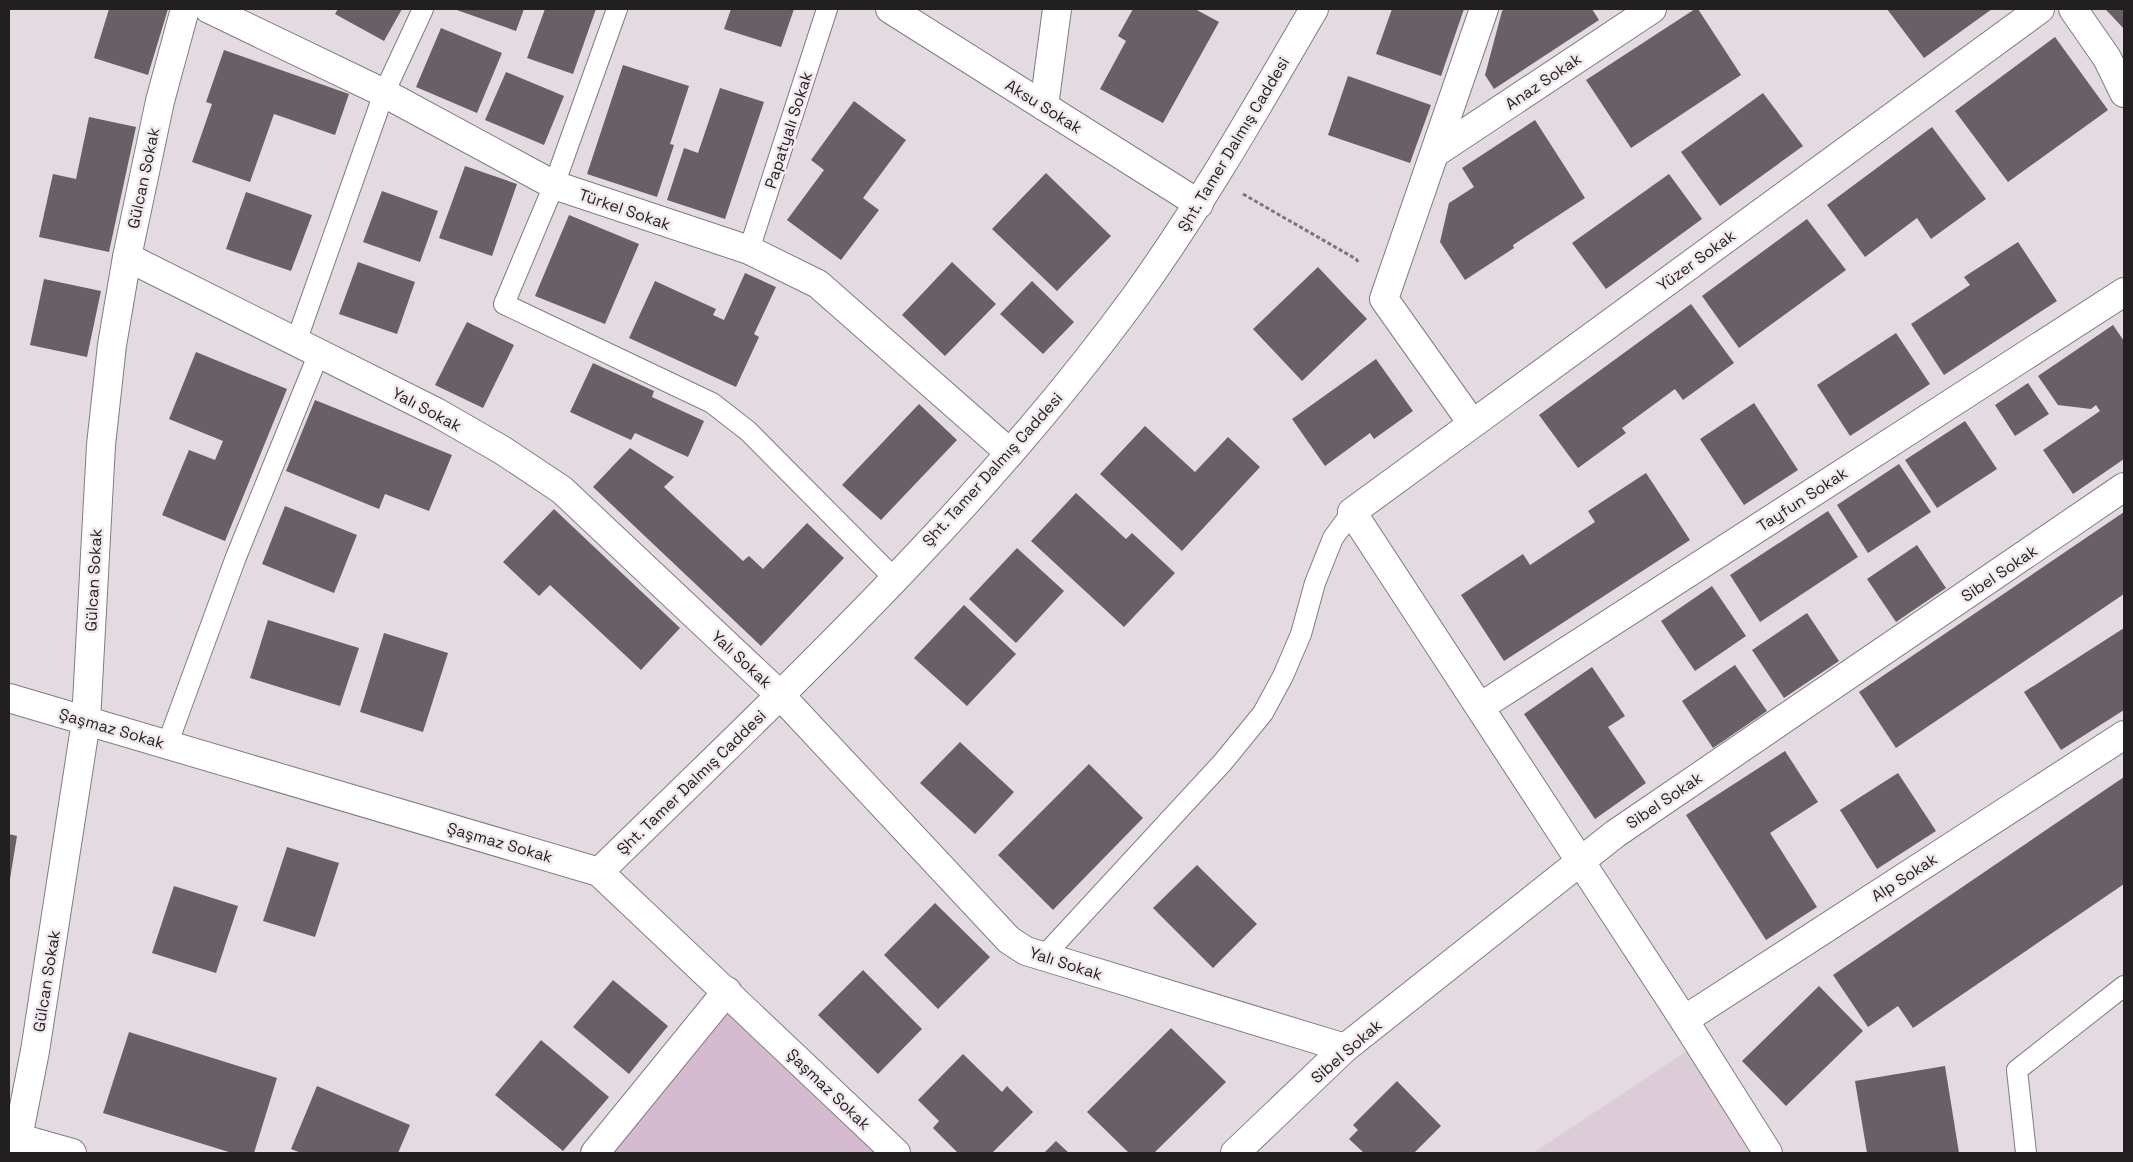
<svg xmlns="http://www.w3.org/2000/svg" width="2133" height="1162" viewBox="0 0 2133 1162" font-family="'Space Grotesk',sans-serif">
<style>
.built{fill:#dbccd7}
.green{fill:#d6bacf}
.building{fill:#686066}
.lines{fill:none;stroke-linecap:round;stroke-linejoin:round}
.lane-casing{stroke:#837b81;stroke-width:22}
.street-casing{stroke:#837b81;stroke-width:30}
.path{stroke:#7c767b;stroke-width:3;stroke-dasharray:4 2.5;stroke-linecap:butt}
.lane{stroke:#fff;stroke-width:20}
.street{stroke:#fff;stroke-width:28}
.labels{text-anchor:middle;stroke-width:5;stroke-linejoin:round;paint-order:stroke}
.street-label{font-size:16px;fill:#221f21;stroke:#f2e9ef}
</style>
<rect width="100%" height="100%" fill="#e4dbe2"/>
<polygon class="built" points="1699,1043 1768,1153 1533,1153"/>
<polygon class="green" points="727,991 896,1153 595,1153"/>
<g class="building">
<polygon points="109,9 168,9 148,75 94,58"/>
<polygon points="338,9 402,9 384,41 335,14"/>
<polygon points="454,9 524,9 516,31"/>
<polygon points="545,9 596,9 573,74 527,58"/>
<polygon points="731,9 794,9 781,47 724,29"/>
<polygon points="1133,9 1195,9 1219,22 1163,123 1100,89 1126,41 1118,36"/>
<polygon points="1392,9 1464,9 1441,76 1376,54"/>
<polygon points="1505,9 1592,9 1599,20 1494,89 1485,75 1502,11"/>
<polygon points="1695,9 1698,9 1741,75 1631,148 1586,80"/>
<polygon points="1887,9 1992,9 1924,58"/>
<polygon points="2105,9 2124,9 2124,29 2111,15"/>
<polygon points="441,28 502,53 477,113 416,87"/>
<polygon points="2055,37 2108,110 2008,182 1955,111"/>
<polygon points="224,50 349,94 335,135 274,114 250,182 192,162 212,104 206,102"/>
<polygon points="623,65 689,86 670,144 674,145 657,197 587,174"/>
<polygon points="506,72 564,96 544,145 485,120"/>
<polygon points="1348,76 1431,105 1410,163 1328,135"/>
<polygon points="720,88 764,102 725,219 667,200 684,148 698,153"/>
<polygon points="1763,93 1803,146 1720,206 1681,152"/>
<polygon points="854,101 906,140 863,198 879,210 841,260 787,220 824,170 811,160"/>
<polygon points="89,117 136,127 109,252 39,237 53,174 76,179"/>
<polygon points="1535,120 1585,198 1513,245 1514,248 1465,280 1440,242 1449,203 1474,187 1462,168"/>
<polygon points="1932,127 1986,199 1931,239 1917,218 1865,257 1827,205"/>
<polygon points="465,166 517,184 492,256 439,238"/>
<polygon points="1046,173 1111,236 1057,291 992,229"/>
<polygon points="1669,174 1702,219 1606,289 1572,243"/>
<polygon points="382,191 438,211 420,262 363,242"/>
<polygon points="246,192 312,215 291,271 226,249"/>
<polygon points="569,215 639,244 605,324 535,296"/>
<polygon points="1807,219 1846,270 1739,348 1702,296"/>
<polygon points="2018,242 2057,301 1944,375 1911,324 1970,285 1964,277"/>
<polygon points="358,262 415,282 397,334 339,314"/>
<polygon points="952,262 996,304 945,356 902,315"/>
<polygon points="1318,267 1367,319 1302,381 1253,329"/>
<polygon points="745,273 776,287 754,334 759,337 736,387 629,338 655,281 716,309 713,315 724,320"/>
<polygon points="44,279 101,291 87,357 30,345"/>
<polygon points="1032,281 1074,322 1043,354 1000,314"/>
<polygon points="1691,304 1734,363 1683,400 1675,389 1622,428 1626,433 1578,468 1539,415"/>
<polygon points="467,322 514,345 483,408 435,385"/>
<polygon points="2113,325 2124,341 2124,459 2073,494 2043,450 2100,411 2096,405 2091,409 2058,405 2038,376"/>
<polygon points="1896,333 1930,384 1850,436 1817,385"/>
<polygon points="196,352 287,389 225,541 162,515 189,450 215,460 223,441 169,419"/>
<polygon points="1376,359 1413,411 1374,439 1370,433 1325,466 1292,419"/>
<polygon points="593,363 654,391 652,397 704,421 688,457 635,433 631,440 570,412"/>
<polygon points="2028,383 2049,414 2015,436 1995,405"/>
<polygon points="315,400 452,455 429,511 385,494 379,509 286,471"/>
<polygon points="1754,403 1798,470 1744,505 1700,439"/>
<polygon points="919,404 957,440 881,520 842,485"/>
<polygon points="1965,421 1997,469 1937,508 1905,460"/>
<polygon points="1145,426 1195,472 1228,437 1260,467 1182,551 1100,474"/>
<polygon points="630,448 674,477 664,487 743,561 749,556 763,569 807,523 844,558 761,646 593,487"/>
<polygon points="1899,464 1931,512 1868,553 1837,505"/>
<polygon points="1646,473 1690,540 1504,661 1461,595 1523,554 1530,565 1595,522 1588,511"/>
<polygon points="1076,493 1126,539 1132,533 1175,573 1124,627 1031,541"/>
<polygon points="285,506 357,535 334,593 262,564"/>
<polygon points="554,509 680,628 641,670 550,585 539,596 503,562"/>
<polygon points="1828,511 1858,557 1760,622 1730,575"/>
<polygon points="2124,512 2124,594 1896,748 1859,692"/>
<polygon points="1917,545 1946,588 1896,622 1867,579"/>
<polygon points="1017,548 1064,591 1016,643 969,599"/>
<polygon points="1712,586 1746,636 1695,671 1661,621"/>
<polygon points="964,605 1016,654 967,706 914,658"/>
<polygon points="1807,613 1839,661 1784,698 1752,650"/>
<polygon points="268,620 359,648 340,706 250,678"/>
<polygon points="2124,628 2124,710 2061,750 2024,692"/>
<polygon points="384,633 448,653 423,732 360,712"/>
<polygon points="1735,665 1767,711 1713,748 1682,701"/>
<polygon points="1592,667 1625,716 1608,727 1646,783 1595,819 1524,714"/>
<polygon points="960,742 1014,792 975,834 920,783"/>
<polygon points="1785,751 1818,802 1770,833 1817,907 1766,940 1686,815"/>
<polygon points="1089,764 1143,818 1053,910 998,855"/>
<polygon points="1898,773 1936,831 1877,869 1840,810"/>
<polygon points="2124,777 2124,884 1913,1028 1898,1006 1868,1027 1833,975"/>
<polygon points="9,834 17,836 10,879 9,879"/>
<polygon points="287,847 339,863 315,937 263,921"/>
<polygon points="1197,865 1257,924 1213,968 1153,908"/>
<polygon points="174,886 238,906 216,973 152,953"/>
<polygon points="935,903 990,957 938,1009 884,955"/>
<polygon points="863,970 922,1029 878,1074 818,1015"/>
<polygon points="613,980 668,1026 629,1074 573,1027"/>
<polygon points="1819,986 1863,1031 1786,1106 1742,1061"/>
<polygon points="1171,1028 1226,1082 1154,1153 1129,1153 1087,1112"/>
<polygon points="129,1032 277,1078 254,1153 232,1153 103,1113"/>
<polygon points="541,1040 609,1097 563,1151 495,1095"/>
<polygon points="963,1054 1002,1092 1007,1086 1033,1112 992,1153 958,1153 933,1128 939,1121 918,1100"/>
<polygon points="1945,1066 1959,1153 1867,1153 1855,1081"/>
<polygon points="1397,1081 1441,1126 1414,1153 1364,1153 1349,1139 1358,1130 1353,1125"/>
<polygon points="317,1086 410,1125 398,1153 301,1153 291,1149"/>
<polygon points="1056,1141 1069,1153 1044,1153"/>
</g>
<g class="lines">
<defs>
<g id="lane">
<polyline points="617,9 554,185 504,304 712,403 748,431 894,578"/>
<polyline points="749,250 827,9"/>
<polyline points="296,342 384,93 423,9"/>
<polyline points="167,745 236,557 319,353"/>
<polyline points="1044,956 1223,762 1263,713 1283,676 1301,634 1315,583 1333,538 1352,512"/>
<polyline points="2026,1153 2017,1070 2124,986"/>
</g>
<g id="street">
<polyline points="209,9 384,93 554,185 749,250 818,284 1010,453"/>
<polyline points="890,9 1199,204"/>
<polyline points="2073,9 2107,58 2124,93"/>
<polyline points="1044,106 1057,9"/>
<polyline points="1435,153 1652,9"/>
<polyline points="127,257 436,412 502,450 562,490 780,695 1009,940 1026,951 1345,1048"/>
<polyline points="1472,423 1384,299 1484,9"/>
<polyline points="9,698 599,872 896,1153"/>
<polyline points="1480,707 2124,292"/>
<path d="M 599,872 C 786,689 980,509 1135,297 C 1201,205 1257,107 1314,9"/>
<polyline points="1684,1020 2124,735"/>
<polyline points="19,1138 72,1153"/>
<polyline points="15,1153 35,1051 86,721 101,445 112,345 127,257 160,101 185,9"/>
<polyline points="595,1153 727,991"/>
<polyline points="1235,1153 1345,1048 1615,834 2124,487"/>
<polyline points="1768,1153 1684,1020 1352,512 2040,9"/>
</g>
</defs>
<use href="#lane" class="lane-casing"/>
<use href="#street" class="street-casing"/>
<polyline class="path" points="1243,194 1356,259 1359,263"/>
<use href="#lane" class="lane"/>
<use href="#street" class="street"/>
</g>
<g class="labels">
<g class="street-label">
<text transform="translate(1543 81) rotate(-34)" y="6">Anaz Sokak</text>
<text transform="translate(1044 106) rotate(32)" y="6">Aksu Sokak</text>
<text transform="translate(788 130) rotate(-72)" y="6">Papatyalı Sokak</text>
<text transform="translate(1233 144) rotate(-59)" y="6">Şht. Tamer Dalmış Caddesi</text>
<text transform="translate(143 178) rotate(-78)" y="6">Gülcan Sokak</text>
<text transform="translate(625 209) rotate(19)" y="6">Türkel Sokak</text>
<text transform="translate(1696 260) rotate(-36)" y="6">Yüzer Sokak</text>
<text transform="translate(427 409) rotate(28)" y="6">Yalı Sokak</text>
<text transform="translate(992 469) rotate(-48)" y="6">Şht. Tamer Dalmış Caddesi</text>
<text transform="translate(1802 499) rotate(-33)" y="6">Tayfun Sokak</text>
<text transform="translate(1999 573) rotate(-34)" y="6">Sibel Sokak</text>
<text transform="translate(93 580) rotate(-87)" y="6">Gülcan Sokak</text>
<text transform="translate(742 659) rotate(43)" y="6">Yalı Sokak</text>
<text transform="translate(112 728) rotate(16)" y="6">Şaşmaz Sokak</text>
<text transform="translate(691 782) rotate(-44)" y="6">Şht. Tamer Dalmış Caddesi</text>
<text transform="translate(1664 800) rotate(-34)" y="6">Sibel Sokak</text>
<text transform="translate(500 842) rotate(16)" y="6">Şaşmaz Sokak</text>
<text transform="translate(1904 877) rotate(-33)" y="6">Alp Sokak</text>
<text transform="translate(1066 963) rotate(18)" y="6">Yalı Sokak</text>
<text transform="translate(46 981) rotate(-81)" y="6">Gülcan Sokak</text>
<text transform="translate(1346 1051) rotate(-41)" y="6">Sibel Sokak</text>
<text transform="translate(829 1089) rotate(44)" y="6">Şaşmaz Sokak</text>
</g>
</g>
<rect width="2133" height="1162" fill="none" stroke="#221f21" stroke-width="20"/>
</svg>
